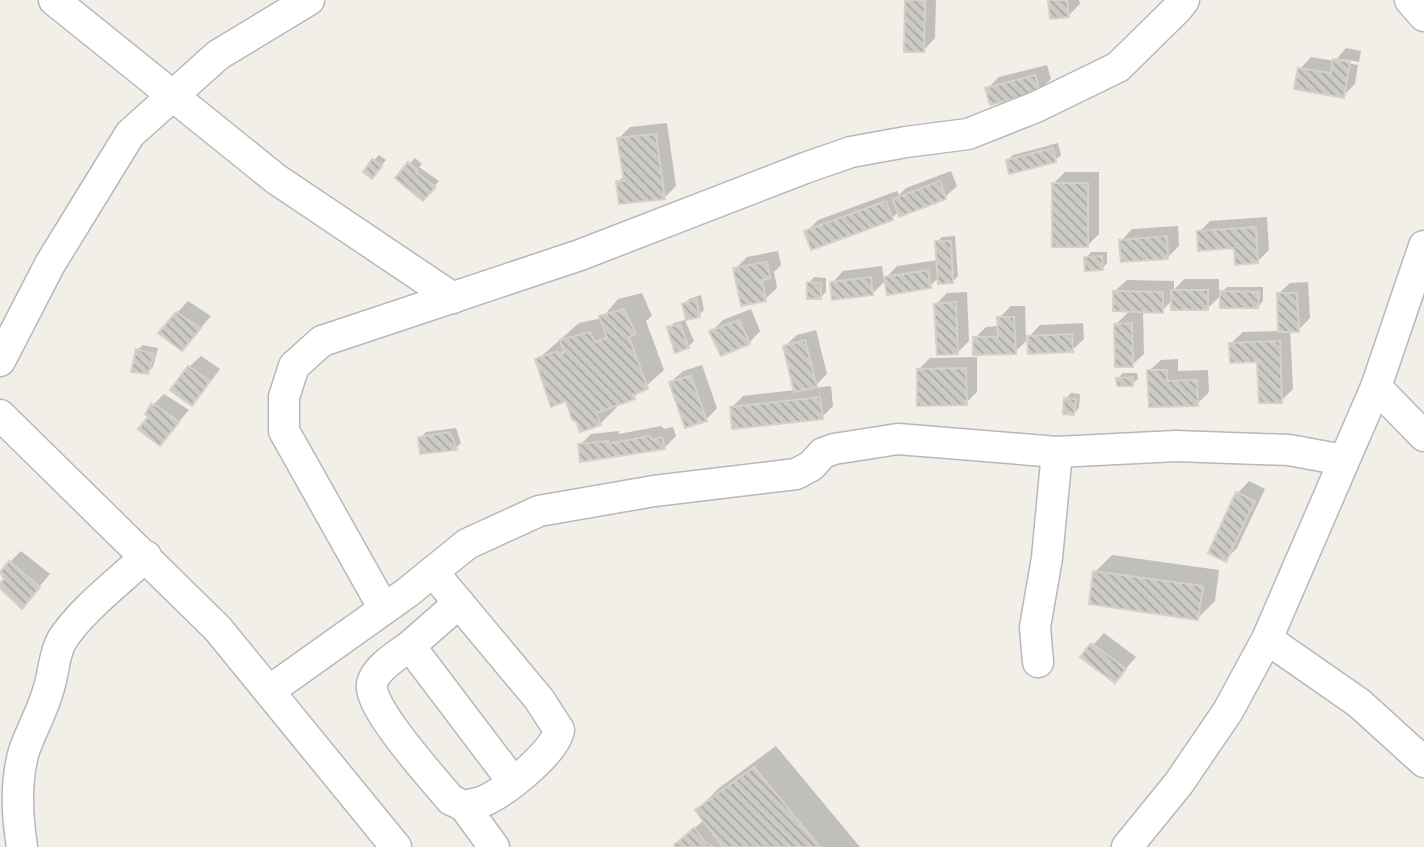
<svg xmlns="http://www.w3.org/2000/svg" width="1424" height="847" viewBox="0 0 1424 847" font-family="'DejaVu Sans',sans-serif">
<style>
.shadow{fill:#0003}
.building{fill:url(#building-back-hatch);stroke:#d6d1c6;stroke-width:2}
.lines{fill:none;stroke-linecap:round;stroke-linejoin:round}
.minor-casing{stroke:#b5b8bc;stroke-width:33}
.minor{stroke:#fff;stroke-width:30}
</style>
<defs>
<pattern id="building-back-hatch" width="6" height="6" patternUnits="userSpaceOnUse" patternTransform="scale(1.75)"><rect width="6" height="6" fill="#cccac5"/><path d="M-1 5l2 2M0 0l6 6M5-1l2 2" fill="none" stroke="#a9a8a4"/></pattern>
</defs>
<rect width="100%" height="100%" fill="#f1efe8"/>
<g class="shadow">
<polygon points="907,0 936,0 935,38 924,50"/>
<polygon points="1050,0 1079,0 1080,4 1068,16"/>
<polygon points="1346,48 1361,51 1359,62 1342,59 1342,62 1358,65 1355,84 1343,96 1300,69 1311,57 1335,61"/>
<polygon points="1047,65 1051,79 1039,90 987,89 999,77"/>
<polygon points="667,123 676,186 664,198 618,182 625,175 619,138 630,127"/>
<polygon points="1058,143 1061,155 1055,160 1008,160 1013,155"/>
<polygon points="379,155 386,160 377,171 374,160"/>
<polygon points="415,158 422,164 419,167 439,181 423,199 397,177"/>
<polygon points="951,171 957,186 945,197 900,214 899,211 892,218 806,232 818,220 897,191 899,195 906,188"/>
<polygon points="1065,172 1099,172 1099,234 1087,246 1053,184"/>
<polygon points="1267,217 1269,250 1258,261 1235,246 1199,232 1210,221"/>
<polygon points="1178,226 1179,246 1168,257 1121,241 1132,229"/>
<polygon points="955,236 958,276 953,281 939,277 930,286 886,280 873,293 832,283 843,271 882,266 884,280 897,266 938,260 937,242 942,237"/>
<polygon points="778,251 781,265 774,272 777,288 765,299 735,269 747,257"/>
<polygon points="1091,252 1107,252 1107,263 1102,269 1086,258"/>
<polygon points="814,277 826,278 826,292 820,298 809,283"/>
<polygon points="1184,279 1219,279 1219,295 1227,287 1263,287 1263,301 1258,307 1222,294 1207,309 1172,300 1162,311 1143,310 1144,354 1132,365 1116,324 1131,310 1115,291 1127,280 1174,281 1174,290"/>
<polygon points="1308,282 1310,318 1298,330 1290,330 1293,389 1281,401 1259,360 1231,343 1243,332 1280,331 1278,294 1290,283"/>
<polygon points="967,292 969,341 958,352 936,304 947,293"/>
<polygon points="642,293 652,316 646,321 664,370 634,397 616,404 617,407 600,424 568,399 537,360 579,323 602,318 618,299"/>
<polygon points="701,295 704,310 699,315 684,304 689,299"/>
<polygon points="188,301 211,316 193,337 177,313"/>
<polygon points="1011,306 1025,306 1026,340 1040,325 1083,323 1084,339 1072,350 1029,338 1015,352 975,338 986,327 999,326 999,318"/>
<polygon points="751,309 760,331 749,343 712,331 723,320"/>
<polygon points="685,320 694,341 688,347 669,328 674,323"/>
<polygon points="816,330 827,374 813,388 831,386 833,406 822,417 732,407 743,396 796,390 785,346 797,335"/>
<polygon points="143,345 158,348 153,367 148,372 137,350"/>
<polygon points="201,356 220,369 203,392 192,403 189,367"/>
<polygon points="977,357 977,392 966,403 919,369 930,358"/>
<polygon points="1178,359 1178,371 1208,370 1209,392 1197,404 1149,371 1161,360"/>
<polygon points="702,365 717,408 706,420 671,382 683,371"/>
<polygon points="1123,373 1137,373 1138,379 1132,384 1118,378"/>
<polygon points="1071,393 1080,394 1079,408 1074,413 1066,399"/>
<polygon points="164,394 189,410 160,443 150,417 153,405"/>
<polygon points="661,426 664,429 673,427 676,436 665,447 580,445 591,434 619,431 619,434"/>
<polygon points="456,428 461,443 456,448 420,438 426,432"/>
<polygon points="1249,481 1265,489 1237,548 1226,559 1210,552 1238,493"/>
<polygon points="21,551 50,574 22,607 0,585 7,578 10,562"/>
<polygon points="1112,555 1219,570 1215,601 1198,618 1095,572"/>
<polygon points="1104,633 1136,657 1115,681 1083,656"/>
<polygon points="776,746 860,847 678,847 688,834 704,820 697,810 719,788"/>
</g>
<g class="building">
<polygon points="905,0 925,0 924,52 904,52"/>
<polygon points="1048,0 1067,0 1069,17 1050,19"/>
<polygon points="1333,59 1350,62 1344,98 1294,89 1298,68 1331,73"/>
<polygon points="1035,75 1040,92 990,105 985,88"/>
<polygon points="656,134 665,199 619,204 616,181 624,181 617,138"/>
<polygon points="1053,148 1056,162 1009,174 1006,160"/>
<polygon points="372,159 382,166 372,179 363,172"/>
<polygon points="408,162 418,170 416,173 436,187 423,201 395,178"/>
<polygon points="940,181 946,199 899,217 893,199"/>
<rect x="1052" y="183" width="36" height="64"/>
<polygon points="886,201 893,220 811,250 804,231"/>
<polygon points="1256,227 1258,263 1235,265 1234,248 1198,251 1197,231"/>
<polygon points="1167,236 1168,259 1121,262 1119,240"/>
<polygon points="935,241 951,241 953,283 938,284"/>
<polygon points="1102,256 1103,270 1085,271 1084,257"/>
<polygon points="767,262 770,278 762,280 766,301 741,306 733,268"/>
<polygon points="928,270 931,288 887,295 884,277"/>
<polygon points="871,277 873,295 832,300 830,282"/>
<polygon points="807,282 821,283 821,299 807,299"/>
<rect x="1171" y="290" width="37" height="20"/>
<polygon points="1113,291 1163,292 1163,313 1113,311"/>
<polygon points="1220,291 1259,292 1258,308 1220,308"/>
<polygon points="1277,293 1297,293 1299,332 1278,332"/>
<polygon points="696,299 700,317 686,320 682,304"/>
<polygon points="956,302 958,354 937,355 934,304"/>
<polygon points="624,309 636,334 629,337 648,389 633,395 635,399 596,413 601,425 580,432 576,421 572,420 566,401 551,407 535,359 557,351 559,354 564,353 560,340 590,332 595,342 607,338 599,316"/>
<polygon points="176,312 201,328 182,351 158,333"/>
<polygon points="997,317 1014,317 1016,354 973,355 973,337 998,337"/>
<polygon points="739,320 750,344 721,356 709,331"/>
<polygon points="1132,323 1133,367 1115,367 1114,324"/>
<polygon points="680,324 689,348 675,353 667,327"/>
<polygon points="1072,334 1073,352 1028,354 1027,336"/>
<polygon points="805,340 817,387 794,392 783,346"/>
<polygon points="1280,341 1282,403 1259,403 1257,362 1230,363 1229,343"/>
<polygon points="136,349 154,354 148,374 131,372"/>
<polygon points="188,366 210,381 192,406 170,390"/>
<polygon points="966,368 967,405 917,406 917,369"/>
<polygon points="1147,370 1167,370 1167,381 1197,380 1198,406 1149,407"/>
<polygon points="691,376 707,421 685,428 669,382"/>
<polygon points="1133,377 1133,386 1117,386 1116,378"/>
<polygon points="820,397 823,419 732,429 730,407"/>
<polygon points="1064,398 1076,399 1074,415 1063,414"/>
<polygon points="151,404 159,407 179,422 160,446 138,429 148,417 145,414"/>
<polygon points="450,432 457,450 420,454 418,437"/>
<polygon points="649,436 652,440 662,437 665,449 580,462 578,444 608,441 608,444"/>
<polygon points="1236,492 1255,501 1226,562 1208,553"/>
<polygon points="9,561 40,587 22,609 0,588 0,583 4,579 0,572"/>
<polygon points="1093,571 1203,586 1198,620 1089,604"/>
<polygon points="1091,643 1126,669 1115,683 1080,657"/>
<polygon points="754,767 820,847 723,847 695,810"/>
<polygon points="694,828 705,842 714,847 675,847 674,845"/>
</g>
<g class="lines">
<defs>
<g id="minor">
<polyline points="54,0 276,179 453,298"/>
<polyline points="1410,0 1424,16"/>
<polyline points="0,361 50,264 130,134 218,55 309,0"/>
<polyline points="1376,387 1424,436"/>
<polyline points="0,415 218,629 396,847"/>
<polyline points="459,603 410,646 513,782"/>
<polyline points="384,609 284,431 284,397 294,366 322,341 580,255 805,168 851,152 906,142 968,134 1036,107 1118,67 1178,8 1184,0"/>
<polyline points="1267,639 1359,703 1424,762"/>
<path d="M 410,646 C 398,655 375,668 372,684 C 367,706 435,781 451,800 L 464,806 C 473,804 482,803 490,798 C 509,788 556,751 559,730 L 539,699 L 433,572"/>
<polyline points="1038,662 1035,627 1047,558 1057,452"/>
<polyline points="269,691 408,592 467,544 539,511 654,491 796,474 811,466 823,453 834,449 898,439 1057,452 1176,446 1289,450 1343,460"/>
<polyline points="464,806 494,847"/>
<path d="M 22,847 C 17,815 15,783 24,751 C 31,731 42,712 48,691 C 54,674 53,656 62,640 C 80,611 121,580 146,556"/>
<polyline points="1127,847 1179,783 1228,711 1267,639 1376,387 1424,246"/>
</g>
</defs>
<use href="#minor" class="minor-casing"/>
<use href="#minor" class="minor"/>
</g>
</svg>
